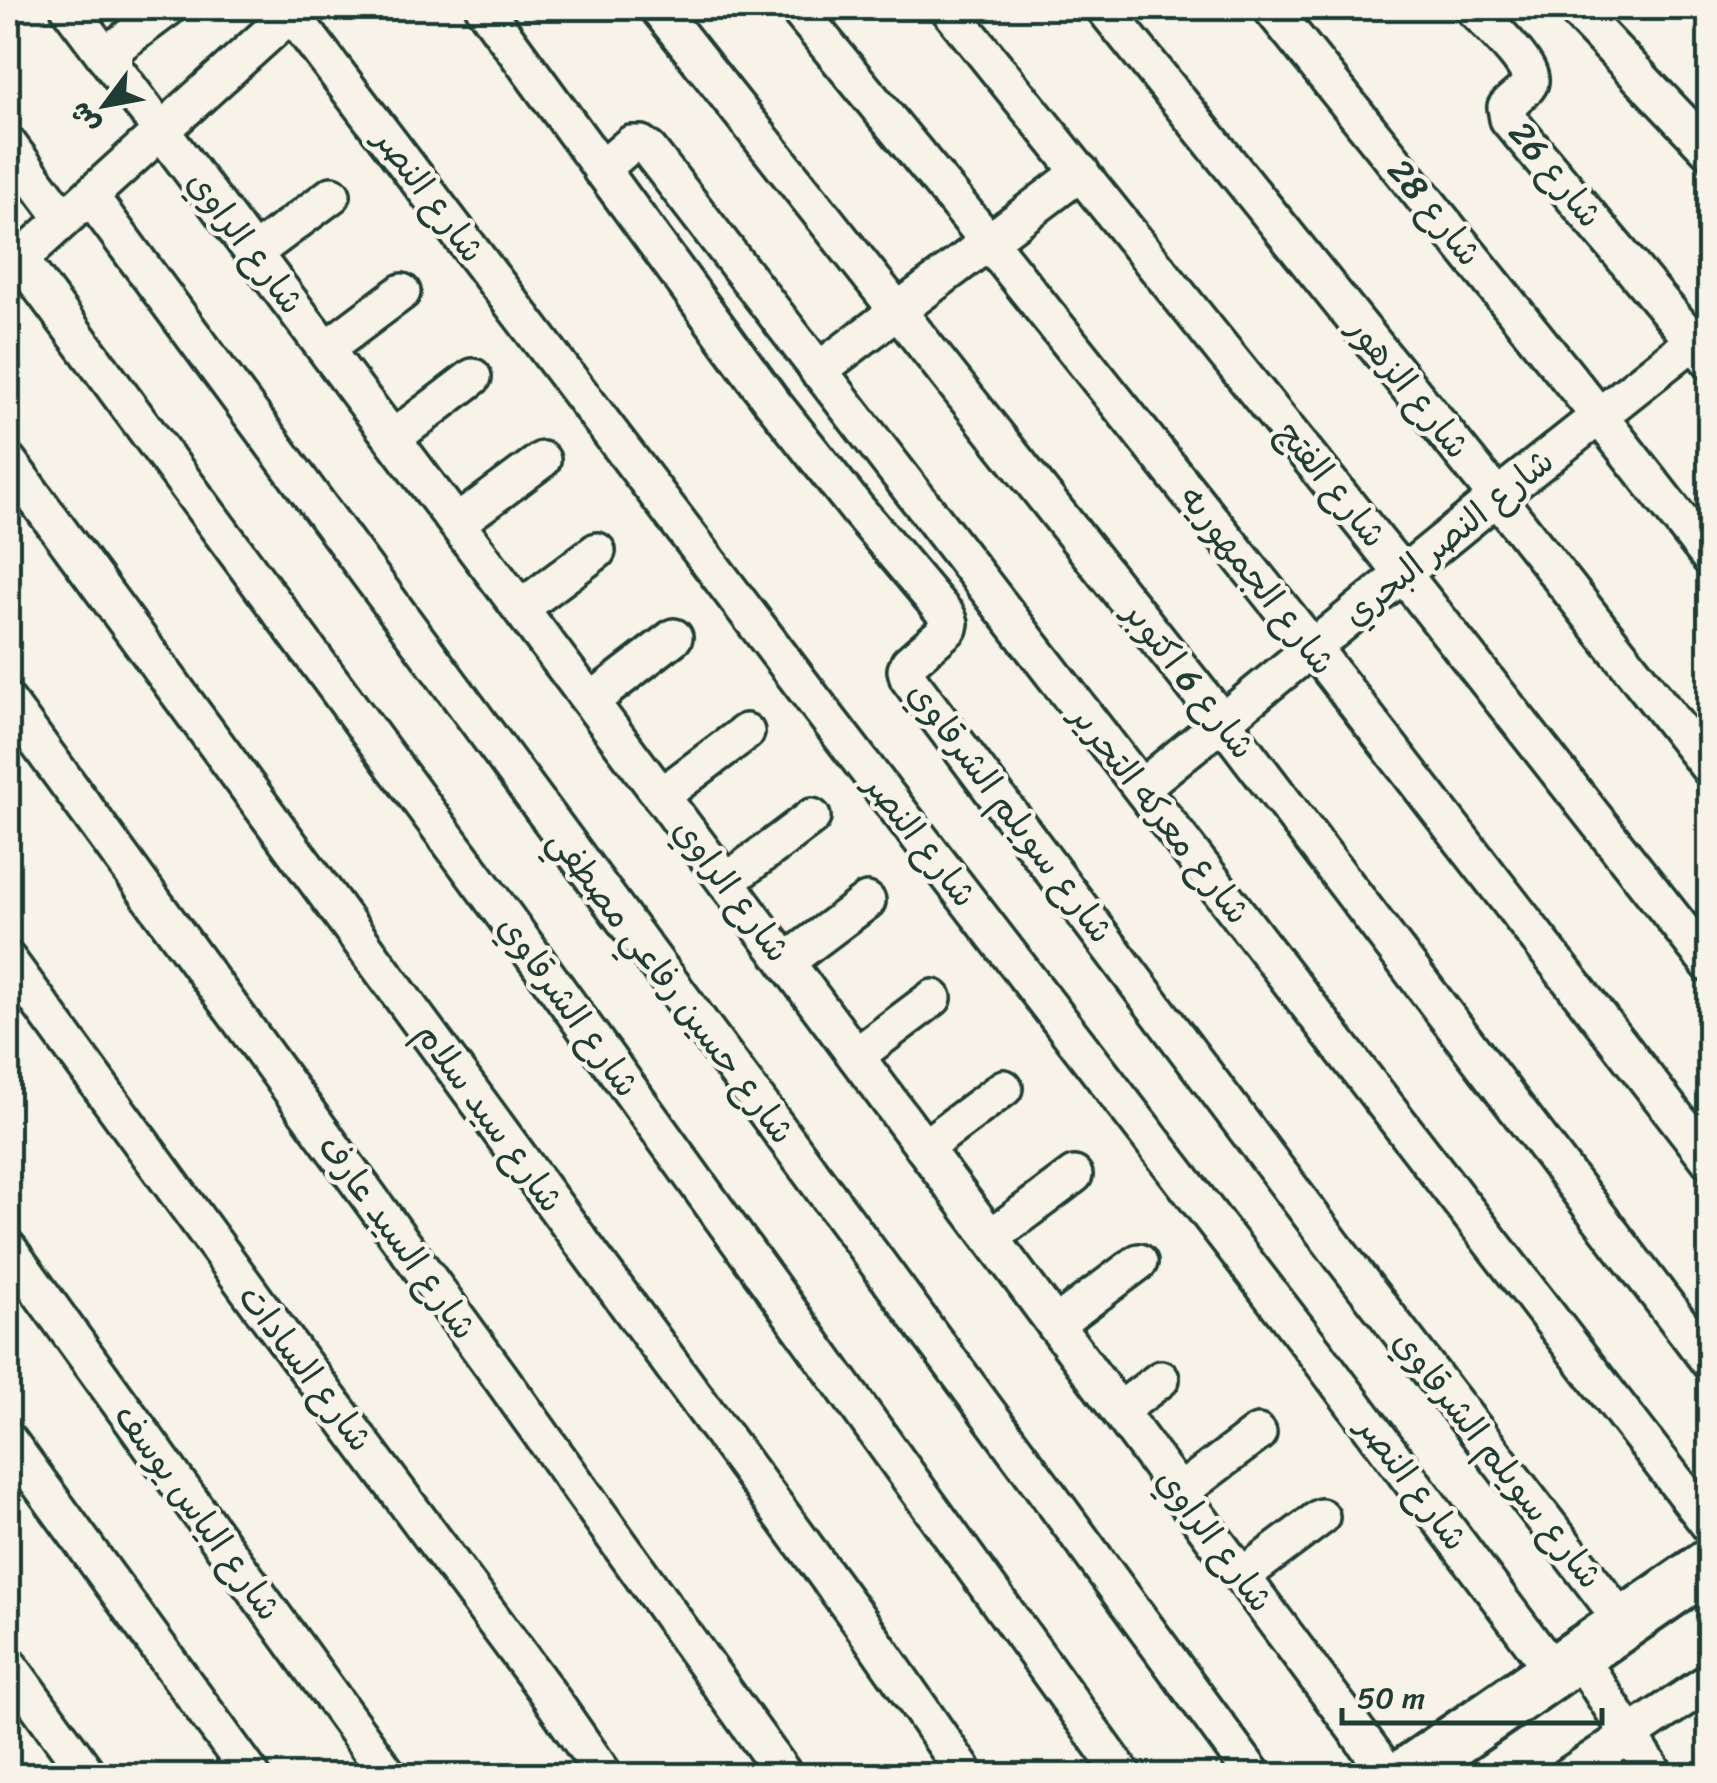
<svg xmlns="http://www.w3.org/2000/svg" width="1717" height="1783" viewBox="0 0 1717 1783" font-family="Sriracha,'Playpen Sans Arabic',sans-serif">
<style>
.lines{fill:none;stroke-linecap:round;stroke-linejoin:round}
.street-casing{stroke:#1f3d34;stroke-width:42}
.secondary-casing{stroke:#1f3d34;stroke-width:58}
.street{stroke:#f7f3e8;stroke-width:35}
.secondary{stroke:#f7f3e8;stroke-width:50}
.labels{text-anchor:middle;stroke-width:9;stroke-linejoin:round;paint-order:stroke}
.street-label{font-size:35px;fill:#1f3d34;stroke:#f7f3e8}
</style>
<rect width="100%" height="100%" fill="#f7f3e8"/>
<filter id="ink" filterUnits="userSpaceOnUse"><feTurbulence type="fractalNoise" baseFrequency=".01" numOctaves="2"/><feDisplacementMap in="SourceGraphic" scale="20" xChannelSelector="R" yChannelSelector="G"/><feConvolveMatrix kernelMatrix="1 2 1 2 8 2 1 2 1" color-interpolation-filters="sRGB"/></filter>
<g filter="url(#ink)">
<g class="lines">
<defs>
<g id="street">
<polyline points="69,8 786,962 1390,1776"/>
<polyline points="287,8 828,719 1314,1351 1554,1672"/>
<polyline points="484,8 769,398 857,509 947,616 950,623 949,628 909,663 906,670 908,678 1342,1257 1624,1623"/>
<polyline points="658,8 1222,721 1710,1363"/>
<polyline points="797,8 989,242 1313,648 1710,1161"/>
<polyline points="948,8 1403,574 1710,965"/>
<polyline points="1104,8 1497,497 1710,769"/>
<polyline points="1271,8 1599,416 1710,558"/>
<path d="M 1473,8 C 1484,20 1538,69 1529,84 C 1524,93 1513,99 1506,107 L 1508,119 L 1710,361"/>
<polyline points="1574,8 1710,151"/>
<polyline points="105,55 168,8"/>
<polyline points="8,144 64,219"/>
<polyline points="601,170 631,144 641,144 649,150 1710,1526"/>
<path d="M 90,196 C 477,723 869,1247 1254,1776"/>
<polyline points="8,243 506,918 1124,1776"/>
<polyline points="254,253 332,195"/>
<polyline points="8,270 297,8"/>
<polyline points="326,349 402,292"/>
<polyline points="818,371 1081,172"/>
<polyline points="393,438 473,377"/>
<polyline points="8,461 859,1620 967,1776"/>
<polyline points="457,523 542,460"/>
<polyline points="521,608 597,551"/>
<polyline points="591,701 674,637"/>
<polyline points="8,702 501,1378 785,1776"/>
<polyline points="1142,787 1497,497 1710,328"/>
<polyline points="661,796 746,732"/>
<polyline points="726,882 812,817"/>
<polyline points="8,960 260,1306 544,1688 605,1776"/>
<polyline points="786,962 867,901"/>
<polyline points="856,1056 933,998"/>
<polyline points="924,1148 1004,1088"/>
<polyline points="991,1237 1074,1175"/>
<polyline points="8,1248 389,1776"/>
<polyline points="1055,1325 1139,1262"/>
<polyline points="1119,1411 1161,1379"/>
<polyline points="8,1440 252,1776"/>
<polyline points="1180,1492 1258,1433"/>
<polyline points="1242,1576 1321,1517"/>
<polyline points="1578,1655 1656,1776"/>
<polyline points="8,1664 89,1776"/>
<polyline points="1568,1776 1710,1681"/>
</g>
<polyline id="secondary" points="1403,1776 1710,1564"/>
</defs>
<use href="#street" class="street-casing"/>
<use href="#secondary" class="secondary-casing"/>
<use href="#street" class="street"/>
<use href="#secondary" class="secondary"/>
</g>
</g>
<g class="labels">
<g class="street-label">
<text transform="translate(1556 174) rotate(51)" y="12">شارع 26</text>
<text transform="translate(430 195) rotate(53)" y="12">شارع النصر</text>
<text transform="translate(1435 212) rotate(51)" y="12">شارع 28</text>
<text transform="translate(246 242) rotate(53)" y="12">شارع الراوي</text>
<text transform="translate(1409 387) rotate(51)" y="12">شارع الزهور</text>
<text transform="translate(1332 484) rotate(51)" y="12">شارع الفتح</text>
<text transform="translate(1448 537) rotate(-39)" y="12">شارع النصر البحري</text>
<text transform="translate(1258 580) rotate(52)" y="12">شارع الجمهوريه</text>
<text transform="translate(1190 680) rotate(52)" y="12">شارع 6 اكتوبر</text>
<text transform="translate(1011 812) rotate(53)" y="12">شارع سويلم الشرقاوي</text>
<text transform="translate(1161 814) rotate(52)" y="12">شارع معركه التحرير</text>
<text transform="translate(921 840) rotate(52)" y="12">شارع النصر</text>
<text transform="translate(732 890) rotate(53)" y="12">شارع الراوي</text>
<text transform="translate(672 986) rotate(53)" y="12">شارع حسين رفاعي مصطفي</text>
<text transform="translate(569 1006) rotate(54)" y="12">شارع الشرقاوي</text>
<text transform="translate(490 1117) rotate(54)" y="12">شارع سيد سلام</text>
<text transform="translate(398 1237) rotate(54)" y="12">شارع السيد عارف</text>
<text transform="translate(306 1368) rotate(53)" y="12">شارع السادات</text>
<text transform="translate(1498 1459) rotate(52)" y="12">شارع سويلم الشرقاوي</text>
<text transform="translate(1413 1483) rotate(53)" y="12">شارع النصر</text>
<text transform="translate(198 1512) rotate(54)" y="12">شارع الياس يوسف</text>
<text transform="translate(1215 1540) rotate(53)" y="12">شارع الراوي</text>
</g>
</g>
<rect width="1717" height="1783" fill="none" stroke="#f7f3e8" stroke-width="40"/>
<rect x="20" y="20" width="1677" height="1743" fill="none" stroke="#1f3d34" stroke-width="4" filter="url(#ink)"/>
<g transform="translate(105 105) rotate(238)" stroke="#f7f3e8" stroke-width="8" paint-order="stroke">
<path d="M0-8L18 38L0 25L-18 38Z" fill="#1f3d34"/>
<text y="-15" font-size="28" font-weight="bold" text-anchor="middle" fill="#1f3d34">ش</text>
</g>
<path d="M1342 1708v15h260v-15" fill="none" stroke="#1f3d34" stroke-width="5"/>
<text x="1357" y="1708" font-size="30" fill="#1f3d34" stroke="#f7f3e8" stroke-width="8" paint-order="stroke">50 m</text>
</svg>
